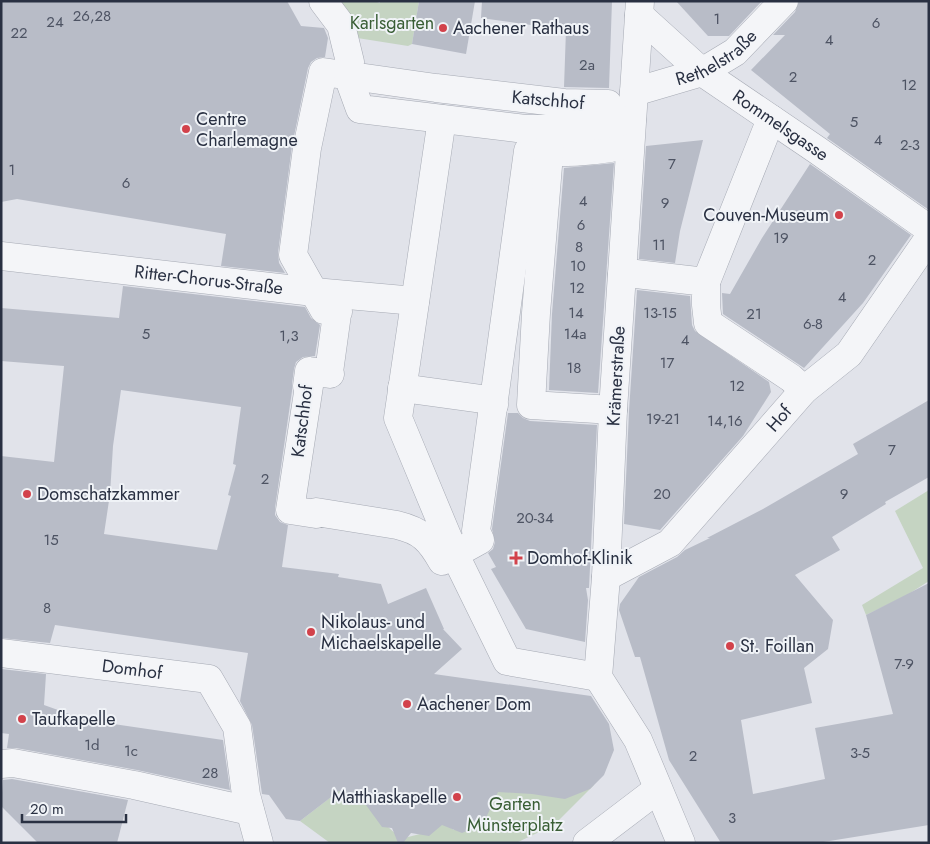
<svg xmlns="http://www.w3.org/2000/svg" width="930" height="844" viewBox="0 0 930 844" font-family="Jost,sans-serif">
<style>
.green{fill:#c5d4c2}
.building{fill:#b8bcc7;fill-rule:evenodd}
.lines{fill:none;stroke-linecap:round;stroke-linejoin:round}
.minor-casing{stroke:#a6aab4;stroke-width:29}
.minor{stroke:#f4f5f8;stroke-width:28}
.poi-dot{fill:#d2424b;stroke:#f0f3f7;stroke-width:2}
.labels{text-anchor:middle;stroke-width:4;stroke-linejoin:round;paint-order:stroke}
.number-label{font-size:15px;fill:#4d5363}
.park-label{font-size:18px;fill:#395e35;stroke:#f0f3f7}
.poi-label{font-size:18px;fill:#293042;stroke:#f0f3f7;text-anchor:start}
.street-label{font-size:18px;fill:#293042;stroke:#f0f3f7}
</style>
<rect width="100%" height="100%" fill="#e1e3ea"/>
<g class="green">
<polygon points="337,1 374,1 380,3 380,1 419,1 412,44 408,46 351,37"/>
<polygon points="929,490 929,581 907,595 866,615 862,605 923,568 895,511"/>
<polygon points="594,785 554,825 516,843 401,843 404,838 424,833 435,812 451,828 454,830 497,790 539,794"/>
<polygon points="332,787 356,800 387,806 387,826 398,836 400,843 330,843 300,821 331,797"/>
</g>
<g class="building">
<polygon points="1,1 287,1 301,26 324,28 328,38 325,57 317,58 311,62 308,68 292,146 278,253 279,263 285,273 221,266 226,234 17,199 1,202"/>
<polygon points="419,1 475,1 466,54 412,44"/>
<polygon points="482,1 612,1 609,88 564,87 566,30 481,18"/>
<polygon points="676,1 762,1 729,36 708,36"/>
<polygon points="799,1 929,1 929,210 827,138 830,134 751,70 785,35 773,35 795,12"/>
<polygon points="703,140 680,231 675,263 639,259 646,146"/>
<polygon points="614,163 598,393 549,390 552,314 564,168"/>
<polygon points="810,164 911,235 863,303 804,368 723,314 722,293 730,294 762,238"/>
<path d="M 123,286 L 305,307 L 311,318 L 320,325 L 315,356 L 303,357 L 296,362 L 294,369 L 292,384 L 292,391 L 275,508 L 275,515 L 280,522 L 288,525 L 282,567 L 339,574 L 338,577 L 381,584 L 388,604 L 426,588 L 444,629 L 443,629 L 462,649 L 434,674 L 591,696 L 609,724 L 614,750 L 604,775 L 590,789 L 565,799 L 532,794 L 498,792 L 484,822 L 481,825 L 462,833 L 442,825 L 429,836 L 411,833 L 403,843 L 398,843 L 392,828 L 382,827 L 363,801 L 356,800 L 339,791 L 300,821 L 286,819 L 269,795 L 262,794 L 252,725 L 240,701 L 248,653 L 55,625 L 50,643 L 1,638 L 1,456 L 54,462 L 64,366 L 1,361 L 1,308 L 119,318 ZM 121,390 L 241,407 L 233,464 L 236,465 L 228,495 L 231,496 L 217,550 L 104,534 L 110,494 L 113,446 Z"/>
<polygon points="637,290 690,296 692,325 695,331 769,382 771,392 743,436 660,530 624,524 629,411"/>
<polygon points="929,400 929,477 885,502 886,504 832,537 840,550 795,575 833,620 828,649 804,668 812,703 741,720 753,794 825,779 815,728 893,714 866,615 929,583 929,825 817,843 721,843 669,760 640,657 635,657 619,610 620,604 639,577 677,557 685,550 710,538 707,538 763,509 858,454 853,444"/>
<polygon points="508,413 518,413 523,418 530,421 597,425 589,588 586,588 588,600 585,642 526,629 491,569 496,567 488,553 493,549 495,542 492,529"/>
<polygon points="1,669 46,674 44,705 86,720 223,740 230,790 137,770 16,748 7,748 9,734 1,733"/>
<polygon points="12,779 128,800 117,843 38,843 1,806 3,780"/>
</g>
<g class="lines">
<defs>
<g id="minor">
<polyline points="323,1 341,25 350,62"/>
<polyline points="640,1 613,410 606,577 598,677 638,740 681,843"/>
<path id="s1" d="M 639,15 L 702,72 L 817,150 L 929,229"/>
<path d="M 323,72 L 436,88 L 564,103 L 608,104 L 630,144 C 596,152 563,154 528,151 L 476,531 L 480,540 L 442,561 C 430,540 422,531 397,525 L 316,512 L 316,514 L 290,510 L 309,386 L 307,386 L 309,371 L 330,374 L 329,372 L 337,314 L 338,312 L 324,310 L 293,255 L 307,148 Z"/>
<path d="M 348,76 L 360,109 L 525,129 C 560,129 598,128 632,119"/>
<path id="s2" d="M 634,92 L 702,72 L 735,52 L 784,1"/>
<polyline points="442,119 398,418 455,555 507,661 598,677"/>
<polyline points="551,129 536,313 531,405 613,410"/>
<path id="s3" d="M 1,256 L 314,292 L 415,301"/>
<polyline points="622,275 636,274 706,282 706,305 708,323 791,378 804,390"/>
<polyline points="706,282 771,119"/>
<polyline points="402,388 482,399 494,405"/>
<path id="s4" d="M 606,577 L 670,543 L 804,390 L 849,354 L 929,238"/>
<path id="s5" d="M 1,653 L 209,679 L 237,727 L 246,795 L 259,843"/>
<polyline points="1,764 13,763 134,785 250,811"/>
<polyline points="587,843 658,789"/>
</g>
</defs>
<use href="#minor" class="minor-casing"/>
<use href="#minor" class="minor"/>
</g>
<g class="poi-dot">
<circle cx="443" cy="28" r="5"/>
<circle cx="186" cy="129" r="5"/>
<circle cx="839" cy="215" r="5"/>
<circle cx="27" cy="494" r="5"/>
<path d="M513.5 550.5h5v5h5v5h-5v5h-5v-5h-5v-5h5z"/>
<circle cx="311" cy="632" r="5"/>
<circle cx="730" cy="646" r="5"/>
<circle cx="407" cy="704" r="5"/>
<circle cx="22" cy="719" r="5"/>
<circle cx="457" cy="797" r="5"/>
</g>
<g class="labels">
<g class="number-label">
<text x="92" y="21">26,28</text>
<text x="717" y="24">1</text>
<text x="55" y="27">24</text>
<text x="876" y="28">6</text>
<text x="19" y="38">22</text>
<text x="829" y="45">4</text>
<text x="587" y="70">2a</text>
<text x="793" y="82">2</text>
<text x="909" y="90">12</text>
<text x="854" y="127">5</text>
<text x="878" y="145">4</text>
<text x="910" y="150">2-3</text>
<text x="672" y="169">7</text>
<text x="12" y="175">1</text>
<text x="126" y="188">6</text>
<text x="583" y="206">4</text>
<text x="665" y="208">9</text>
<text x="581" y="230">6</text>
<text x="781" y="243">19</text>
<text x="659" y="250">11</text>
<text x="579" y="252">8</text>
<text x="872" y="265">2</text>
<text x="578" y="271">10</text>
<text x="577" y="293">12</text>
<text x="842" y="302">4</text>
<text x="576" y="318">14</text>
<text x="660" y="318">13-15</text>
<text x="754" y="319">21</text>
<text x="813" y="329">6-8</text>
<text x="146" y="339">5</text>
<text x="575" y="339">14a</text>
<text x="289" y="341">1,3</text>
<text x="685" y="345">4</text>
<text x="667" y="368">17</text>
<text x="574" y="373">18</text>
<text x="737" y="391">12</text>
<text x="663" y="424">19-21</text>
<text x="725" y="426">14,16</text>
<text x="892" y="455">7</text>
<text x="265" y="484">2</text>
<text x="662" y="499">20</text>
<text x="844" y="499">9</text>
<text x="535" y="523">20-34</text>
<text x="51" y="545">15</text>
<text x="47" y="613">8</text>
<text x="904" y="669">7-9</text>
<text x="92" y="750">1d</text>
<text x="131" y="756">1c</text>
<text x="860" y="758">3-5</text>
<text x="693" y="761">2</text>
<text x="210" y="778">28</text>
<text x="732" y="823">3</text>
</g>
<g class="park-label">
<text x="392" y="29">Karlsgarten</text>
<text x="515" y="810">Garten<tspan x="515" dy="21">Münsterplatz</tspan></text>
</g>
<g class="poi-label">
<text x="453" y="34">Aachener Rathaus</text>
<text x="196" y="125">Centre<tspan x="196" dy="21">Charlemagne</tspan></text>
<text x="829" y="221" text-anchor="end">Couven-Museum</text>
<text x="37" y="500">Domschatzkammer</text>
<text x="527" y="564">Domhof-Klinik</text>
<text x="321" y="628">Nikolaus- und<tspan x="321" dy="21">Michaelskapelle</tspan></text>
<text x="740" y="652">St. Foillan</text>
<text x="417" y="710">Aachener Dom</text>
<text x="32" y="725">Taufkapelle</text>
<text x="447" y="803" text-anchor="end">Matthiaskapelle</text>
</g>
<g class="street-label">
<text dy="6" stroke="none"><textPath href="#s2" startOffset="90">Rethelstraße</textPath></text>
<text transform="translate(548 100) rotate(5)" y="6">Katschhof</text>
<text dy="6" stroke="none"><textPath href="#s1" startOffset="180">Rommelsgasse</textPath></text>
<text dy="6" stroke="none"><textPath href="#s3" startOffset="209">Ritter-Chorus-Straße</textPath></text>
<text transform="translate(616 376) rotate(-87)" y="6">Krämerstraße</text>
<text dy="6" stroke="none"><textPath href="#s4" startOffset="238">Hof</textPath></text>
<text transform="translate(302 421) rotate(-83)" y="6">Katschhof</text>
<text dy="6" stroke="none"><textPath href="#s5" startOffset="132">Domhof</textPath></text>
</g>
</g>
<rect width="930" height="844" fill="none" stroke="#293042" stroke-width="5"/>
<path d="M22 814v8h104v-8" fill="none" stroke="#293042" stroke-width="2.5"/>
<text x="30" y="814" font-size="15" fill="#293042" stroke="#f0f3f7" stroke-width="4" paint-order="stroke">20 m</text>
</svg>
